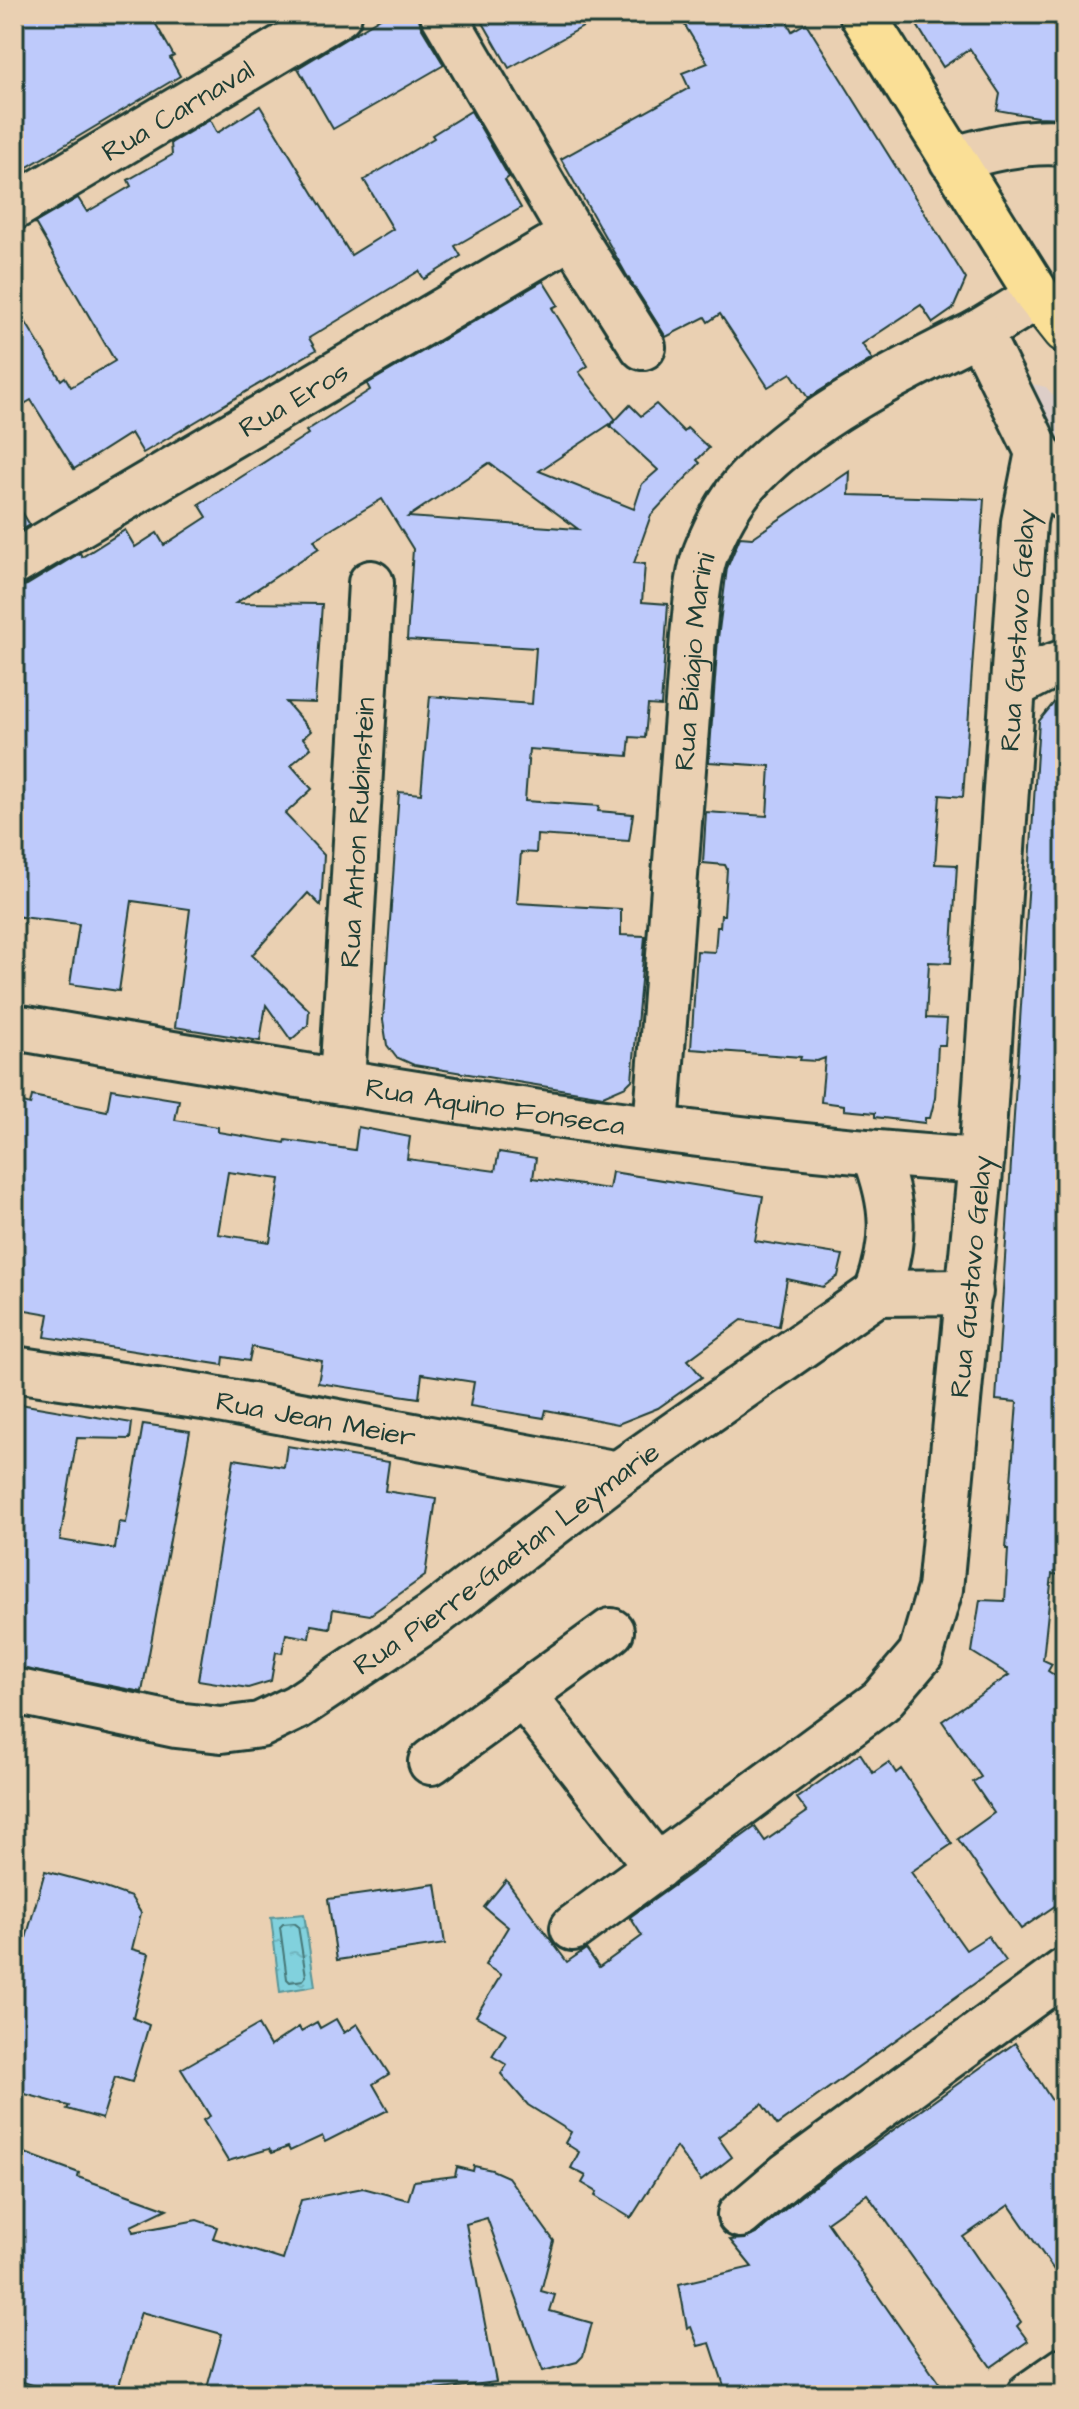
<svg xmlns="http://www.w3.org/2000/svg" width="1079" height="2409" viewBox="0 0 1079 2409" font-family="'Architects Daughter',sans-serif">
<style>
.built{fill:#ddcec8}
.water{fill:url(#water-ripples);stroke:#5a9699;stroke-width:2}
.lines{fill:none;stroke-linecap:round;stroke-linejoin:round}
.shore{stroke:#467878;stroke-width:2}
.building{fill:#becafb;stroke:#1f3d34;stroke-width:2;fill-rule:evenodd}
.minor-casing{stroke:#1f3d34;stroke-width:50}
.major-casing{stroke:#1f3d34;stroke-width:50}
.minor{stroke:#ead0b2;stroke-width:44}
.major{stroke:#fadf96;stroke-width:44}
.labels{text-anchor:middle;stroke-width:7;stroke-linejoin:round;paint-order:stroke}
.street-label{font-size:28px;fill:#1f3d34;stroke:#ead0b2}
</style>
<defs>
<pattern id="water-ripples" width="26" height="14" patternUnits="userSpaceOnUse" patternTransform="scale(2)"><rect width="26" height="14" fill="#81d1dd"/><path d="M2 4q2-2 4 0t4 0M15 11q2-2 4 0t4 0" fill="none" stroke="#6fb4be"/></pattern>
</defs>
<rect width="100%" height="100%" fill="#ead0b2"/>
<filter id="ink" filterUnits="userSpaceOnUse"><feTurbulence type="fractalNoise" baseFrequency=".0125" numOctaves="2"/><feDisplacementMap in="SourceGraphic" scale="16" xChannelSelector="R" yChannelSelector="G"/><feConvolveMatrix kernelMatrix="1 2 1 2 8 2 1 2 1" color-interpolation-filters="sRGB"/></filter>
<g filter="url(#ink)">
<polygon class="built" points="1028,383 1046,387 1065,409 1065,469"/>
<polygon class="water" points="304,1914 315,1986 280,1992 271,1917"/>
<g class="lines">
<polygon class="shore" points="294,1923 298,1926 306,1976 303,1980 290,1982 287,1979 280,1927 283,1924"/>
</g>
<g class="building">
<polygon points="14,14 150,14 174,56 170,58 180,76 14,175"/>
<polygon points="387,14 418,14 421,27 444,65 333,129 298,68"/>
<polygon points="478,14 606,14 509,68"/>
<polygon points="678,14 764,14 770,24 784,16 792,31 806,23 966,279 953,309 933,323 921,305 862,344 872,359 808,398 791,373 768,387 720,314 708,322 705,317 666,337 626,274 561,159 689,88 682,73 708,63"/>
<polygon points="935,14 1051,14 1065,33 1065,118 1037,117 997,110 1000,94 970,49 943,67 917,25"/>
<polygon points="260,106 351,255 393,229 364,180 434,138 432,135 471,111 509,177 505,180 521,208 455,246 461,256 424,279 419,271 309,338 316,350 143,453 131,433 74,469 31,400 14,410 14,303 61,380 65,377 71,387 115,361 35,223 78,198 87,212 131,186 128,180 172,155 171,143 210,120 217,133"/>
<path d="M 543,281 L 558,305 L 552,308 L 588,366 L 579,372 L 616,420 L 539,471 L 634,509 L 642,484 L 658,470 L 610,426 L 630,405 L 641,416 L 656,404 L 684,432 L 687,428 L 709,448 L 697,460 L 700,463 L 651,515 L 634,563 L 645,564 L 642,602 L 668,604 L 661,706 L 648,705 L 645,738 L 630,737 L 628,756 L 529,749 L 525,801 L 599,806 L 598,811 L 633,814 L 629,841 L 537,835 L 536,853 L 521,852 L 517,903 L 621,909 L 621,935 L 645,936 L 632,1080 L 626,1086 L 603,1096 L 414,1065 L 396,1057 L 387,1045 L 383,1020 L 399,792 L 421,794 L 430,696 L 532,704 L 536,648 L 407,640 L 413,549 L 382,499 L 314,540 L 319,548 L 236,603 L 322,604 L 315,703 L 286,702 L 311,731 L 303,738 L 311,748 L 291,765 L 312,789 L 285,814 L 324,855 L 321,906 L 308,893 L 252,955 L 309,1010 L 308,1025 L 291,1040 L 266,1005 L 260,1041 L 175,1027 L 190,909 L 132,901 L 119,991 L 70,984 L 79,924 L 14,916 L 14,588 L 27,585 L 80,553 L 82,557 L 125,530 L 135,547 L 157,533 L 164,545 L 207,517 L 199,504 L 308,434 L 306,431 L 370,390 L 367,384 ZM 489,463 L 512,480 L 578,529 L 408,517 Z"/>
<polygon points="850,471 849,495 984,499 963,797 940,795 935,864 957,865 951,963 929,962 926,1018 947,1019 945,1045 938,1045 935,1098 930,1118 925,1118 925,1123 875,1117 875,1113 844,1110 844,1105 821,1102 825,1058 817,1061 800,1060 801,1057 691,1049 697,951 715,952 717,927 720,927 721,915 724,915 727,869 725,865 703,863 706,812 767,816 770,766 709,762 718,638 727,568 740,537 752,538"/>
<polygon points="14,499 30,525 14,534"/>
<polygon points="1065,689 1065,1575 1052,1574 1043,1660 1052,1664 1048,1671 1065,1682 1065,1899 1021,1929 958,1839 994,1813 973,1782 981,1777 942,1721 1009,1675 972,1652 980,1600 1005,1601 1008,1549 1006,1549 1017,1402 996,1400 1039,721"/>
<path d="M 111,1089 L 179,1100 L 175,1120 L 218,1127 L 218,1132 L 285,1143 L 286,1140 L 355,1150 L 358,1127 L 410,1137 L 407,1159 L 495,1171 L 499,1152 L 536,1158 L 533,1178 L 609,1189 L 612,1172 L 763,1196 L 755,1241 L 843,1255 L 838,1276 L 823,1287 L 787,1279 L 779,1326 L 742,1320 L 688,1360 L 702,1377 L 658,1408 L 618,1424 L 546,1410 L 544,1418 L 470,1406 L 474,1382 L 422,1374 L 419,1398 L 318,1383 L 322,1361 L 252,1347 L 249,1361 L 224,1357 L 223,1365 L 45,1337 L 49,1314 L 14,1308 L 14,1100 L 30,1105 L 32,1096 L 107,1111 ZM 228,1172 L 280,1179 L 270,1242 L 218,1234 Z"/>
<polygon points="14,1403 132,1423 130,1439 77,1438 60,1540 90,1545 115,1549 119,1522 126,1523 143,1424 190,1431 142,1692 14,1667 14,1589 18,1560 14,1560"/>
<polygon points="287,1446 389,1462 385,1491 436,1499 425,1576 370,1615 333,1609 330,1628 311,1625 309,1638 286,1634 282,1653 276,1652 271,1681 248,1688 198,1680 234,1459 284,1467"/>
<polygon points="860,1753 873,1773 889,1762 896,1773 901,1769 952,1844 911,1872 966,1950 988,1936 1006,1961 777,2125 762,2104 718,2137 732,2157 701,2181 676,2147 631,2218 595,2196 597,2192 582,2183 586,2176 571,2168 579,2152 565,2143 571,2132 528,2105 501,2074 507,2065 492,2056 506,2033 476,2016 501,1975 485,1965 508,1927 484,1907 506,1880 567,1962 586,1949 599,1967 642,1936 630,1917 755,1827 765,1841 807,1812 797,1798"/>
<polygon points="45,1871 94,1884 131,1897 141,1913 132,1949 149,1954 133,2018 149,2025 132,2082 115,2077 102,2119 67,2109 69,2106 14,2091 14,1981"/>
<polygon points="436,1884 445,1944 337,1960 328,1899"/>
<polygon points="336,2019 344,2033 357,2024 389,2074 373,2084 388,2110 325,2142 322,2136 290,2151 288,2147 272,2153 269,2149 228,2161 203,2120 210,2116 181,2069 258,2025 270,2046 299,2027 301,2031 317,2022 320,2028"/>
<polygon points="1015,2043 1065,2121 1065,2286 1009,2205 963,2237 1021,2322 1017,2326 1028,2341 991,2367 867,2194 827,2222 947,2395 727,2395 710,2343 698,2346 691,2327 687,2328 679,2284 752,2267 730,2240 745,2239 756,2234 801,2196"/>
<polygon points="14,2149 79,2173 78,2177 167,2209 131,2226 133,2232 197,2220 217,2227 213,2238 283,2260 301,2200 363,2188 408,2200 414,2181 455,2176 457,2167 473,2171 474,2166 492,2170 508,2177 554,2241 541,2291 555,2295 550,2311 592,2323 583,2356 577,2362 543,2371 487,2218 466,2224 496,2382 413,2393 392,2387 392,2390 374,2385 371,2395 205,2395 222,2334 141,2312 116,2395 63,2395 14,2379"/>
</g>
<g class="lines">
<defs>
<g id="minor">
<polyline points="443,14 572,235 643,347"/>
<path d="M 952,160 C 987,149 1028,139 1065,143"/>
<path id="s1" d="M 14,207 L 339,14"/>
<polyline points="1038,296 979,332 1038,452 1065,498"/>
<path id="s2" d="M 14,563 L 572,235"/>
<polyline points="1014,686 1048,668 1065,662"/>
<path id="s3" d="M 14,1027 C 334,1081 656,1140 981,1161"/>
<path id="s4" d="M 342,1082 L 371,583"/>
<path id="s5" d="M 656,1128 L 693,636 C 696,611 697,575 706,552 C 717,524 732,496 753,475 C 812,414 904,370 979,332"/>
<path d="M 875,1154 C 895,1207 896,1240 877,1293"/>
<path id="s6" d="M 14,1369 L 203,1397 L 618,1474"/>
<path id="s7" d="M 14,1691 L 176,1725 L 221,1730 L 260,1725 L 297,1707 L 433,1616 L 618,1474 L 877,1293 L 970,1292"/>
<polyline points="523,1695 657,1867"/>
<polyline points="431,1762 611,1631"/>
<path id="s8" d="M 573,1928 L 881,1701 L 921,1654 L 940,1589 L 981,1161 L 1024,522 L 1038,452"/>
<polyline points="740,2215 787,2175 1065,1971"/>
<polyline points="1029,2395 1065,2370"/>
</g>
<polyline id="major" points="862,14 1038,296 1065,330"/>
</defs>
<use href="#minor" class="minor-casing"/>
<use href="#major" class="major-casing"/>
<use href="#minor" class="minor"/>
<use href="#major" class="major"/>
</g>
</g>
<g class="labels">
<g class="street-label">
<text dy="10" stroke="none"><textPath href="#s1" startOffset="190">Rua Carnaval</textPath></text>
<text dy="10" stroke="none"><textPath href="#s2" startOffset="324">Rua Eros</textPath></text>
<text dy="10" stroke="none"><textPath href="#s8" startOffset="1474">Rua Gustavo Gelay</textPath></text>
<text dy="10" stroke="none"><textPath href="#s5" startOffset="468">Rua Biágio Marini</textPath></text>
<text dy="10" stroke="none"><textPath href="#s4" startOffset="250">Rua Anton Rubinstein</textPath></text>
<text dy="10" stroke="none"><textPath href="#s3" startOffset="488">Rua Aquino Fonseca</textPath></text>
<text dy="10" stroke="none"><textPath href="#s8" startOffset="826">Rua Gustavo Gelay</textPath></text>
<text dy="10" stroke="none"><textPath href="#s6" startOffset="306">Rua Jean Meier</textPath></text>
<text dy="10" stroke="none"><textPath href="#s7" startOffset="548">Rua Pierre-Gaetan Leymarie</textPath></text>
</g>
</g>
<rect width="1079" height="2409" fill="none" stroke="#ead0b2" stroke-width="48"/>
<rect x="24" y="24" width="1031" height="2361" fill="none" stroke="#1f3d34" stroke-width="3" filter="url(#ink)"/>
</svg>
